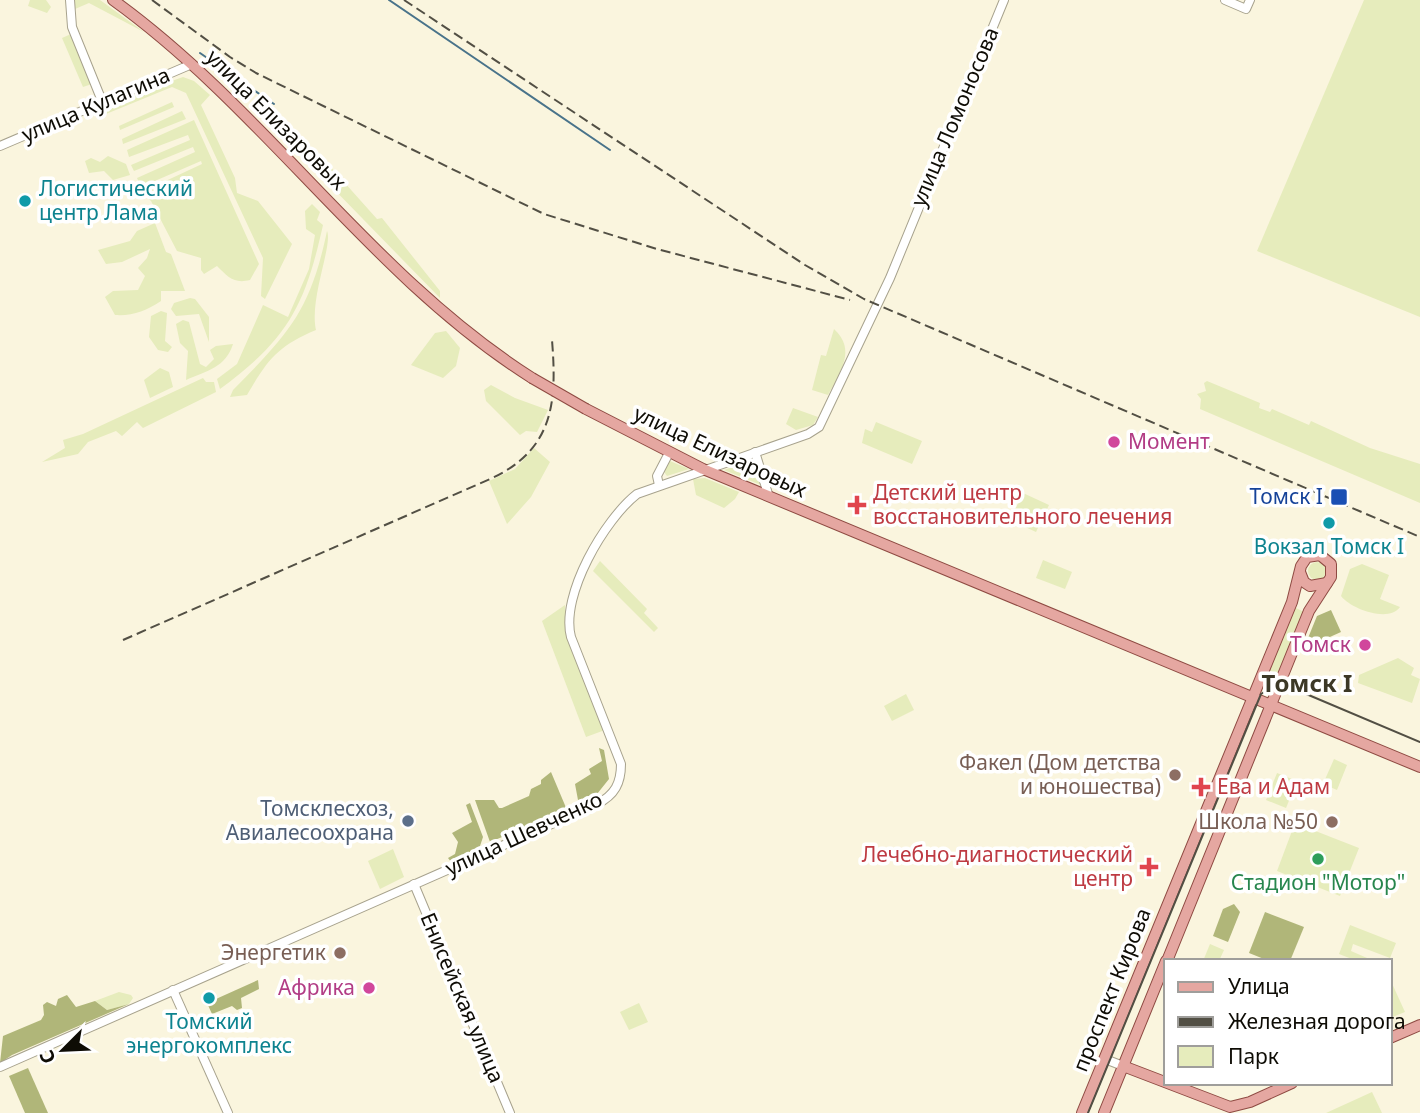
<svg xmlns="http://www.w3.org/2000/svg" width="1420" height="1113" viewBox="0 0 1420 1113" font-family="'Noto Sans',sans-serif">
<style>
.green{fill:#e6ecbc}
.forest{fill:#b0b679}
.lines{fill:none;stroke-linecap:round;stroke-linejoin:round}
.stream{stroke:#49738a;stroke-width:2}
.minor-casing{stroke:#a7a28d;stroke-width:10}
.major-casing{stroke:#8e4a42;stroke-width:12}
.minor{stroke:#fff;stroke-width:8}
.major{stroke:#e5a7a1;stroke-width:10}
.tram{stroke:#524f44;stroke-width:2}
.rail{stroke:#524f44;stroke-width:2;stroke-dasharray:10 5;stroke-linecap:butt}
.major-bridge-casing{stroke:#8e4a42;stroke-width:12;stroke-linecap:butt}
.major-bridge{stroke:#e5a7a1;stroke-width:10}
.culture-dot{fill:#0f9aa8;stroke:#fff;stroke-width:2.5}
.hotel-dot{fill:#d1479c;stroke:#fff;stroke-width:2.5}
.transit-dot{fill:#1a4fb4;stroke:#fff;stroke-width:2.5}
.health-dot{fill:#e0444e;stroke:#fff;stroke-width:2.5}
.education-dot{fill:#8d6e63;stroke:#fff;stroke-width:2.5}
.service-dot{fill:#5c6f8a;stroke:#fff;stroke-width:2.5}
.leisure-dot{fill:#2e9e5b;stroke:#fff;stroke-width:2.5}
.labels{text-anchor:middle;stroke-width:7;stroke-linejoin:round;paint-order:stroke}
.street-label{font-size:21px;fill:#0e0c05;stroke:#fff}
.culture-label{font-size:21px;fill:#0d838f;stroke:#fff}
.hotel-label{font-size:21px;fill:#b23c85;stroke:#fff;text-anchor:end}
.health-label{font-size:21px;fill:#be3a42;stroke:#fff;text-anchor:start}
.transit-label{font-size:21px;fill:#164399;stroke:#fff;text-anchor:end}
.education-label{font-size:21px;fill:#785e54;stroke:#fff;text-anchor:end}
.service-label{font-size:21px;fill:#4e5e75;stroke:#fff;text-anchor:end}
.leisure-label{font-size:21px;fill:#27864d;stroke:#fff}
.quarter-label{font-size:24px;font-weight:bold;fill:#3c3826;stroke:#fff}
</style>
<rect width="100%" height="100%" fill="#faf5de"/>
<g class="green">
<polygon points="30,0 46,0 51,7 47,13 28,6"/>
<polygon points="73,0 100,0 144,32 89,3 75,9 71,7"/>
<polygon points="1364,0 1420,0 1420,317 1257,251"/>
<polygon points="71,34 92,84 83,87 62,38"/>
<polygon points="183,77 194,81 210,95 201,105 235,178 237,193 258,201 292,244 265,299 261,296 263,258 186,93 172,87 106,114 104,105"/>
<polygon points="172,102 174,107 120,130 119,126"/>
<polygon points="182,111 186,119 123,144 122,139"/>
<path d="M 194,120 L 259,264 L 250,280 C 234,284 228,277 217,266 L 204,274 L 201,270 L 201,258 L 177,251 L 151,201 L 142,192 L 202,164 L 201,161 L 141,187 L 137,178 L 195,152 L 193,147 L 134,171 L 131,165 L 190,140 L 188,135 L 129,157 L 127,150 Z"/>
<polygon points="108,156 126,164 130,175 113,180 104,171 89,173 85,161 91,158 100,162"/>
<polygon points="327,163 377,219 382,218 440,291 440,298 324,179 321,170"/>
<path d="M 312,204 L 320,212 L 317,220 L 323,225 C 305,306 288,339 220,389 L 217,379 L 237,364 L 263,305 L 288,317 L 309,269 L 315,235 L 306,229 L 305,211 Z"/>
<path d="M 155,223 L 166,252 L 171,254 L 185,291 L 161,291 L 161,301 C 146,311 133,316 115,315 L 105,297 L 113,291 L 138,290 L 145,276 L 138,268 L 147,258 L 150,249 L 122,262 L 106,264 L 98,250 L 130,241 L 137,231 Z"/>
<path d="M 327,231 C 333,245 309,299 316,330 C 278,346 268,359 247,395 L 230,397 L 233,390 C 289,333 310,312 327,231 Z"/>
<polygon points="190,298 195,299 209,317 209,342 199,314 176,316 171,309 174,303"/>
<polygon points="161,311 167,313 165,341 172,347 168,352 158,350 149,337 151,316"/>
<path d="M 183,320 L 189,322 L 200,364 L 206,367 L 214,359 L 210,350 L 216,346 L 233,344 C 226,367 207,371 186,380 L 188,351 L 180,343 L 176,324 Z"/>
<path d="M 834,329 C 857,350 840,372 828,395 L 812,390 L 821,355 L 826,356 Z"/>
<polygon points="446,331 460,348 456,366 443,378 411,365 435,333"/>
<polygon points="160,368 169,372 173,387 150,398 144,380"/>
<polygon points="203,378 206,382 214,382 216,392 143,428 137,422 122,436 116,431 88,442 78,454 42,462 65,448 63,440 83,434"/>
<polygon points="1207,381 1260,403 1259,408 1270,412 1272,409 1309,425 1311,421 1370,448 1420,464 1420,503 1200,409 1201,399 1197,394 1206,391 1204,383"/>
<polygon points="491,385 515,398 548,410 537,432 526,431 520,435 486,401 484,390"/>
<polygon points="793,408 818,417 813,425 796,430 786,424"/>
<polygon points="876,422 922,441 912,464 862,443 865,429 872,432"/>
<polygon points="534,448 550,462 531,497 507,524 489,481 515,469"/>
<polygon points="670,461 689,469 667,476 664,472"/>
<polygon points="749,461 753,462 761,485 724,470"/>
<polygon points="705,478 739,492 735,499 724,508 696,495 693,479"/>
<polygon points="1023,493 1049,505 1036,532 1010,520"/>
<polygon points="1043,560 1072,572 1065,589 1036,578"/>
<polygon points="600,561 647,609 644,613 658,628 654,632 593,571"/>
<circle cx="1317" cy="571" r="9"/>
<path d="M 1362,564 L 1389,575 L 1380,599 L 1400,607 C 1389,623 1351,609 1341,596 L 1350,569 Z"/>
<polygon points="565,605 567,638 605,730 586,737 542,621"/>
<polygon points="1294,607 1304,612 1279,674 1268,670"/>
<polygon points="1398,658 1414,668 1411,675 1420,679 1412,703 1358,683 1359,675"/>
<polygon points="906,694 914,710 892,721 884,706"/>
<polygon points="1334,759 1347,765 1337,790 1323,784"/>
<polygon points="1277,773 1297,781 1286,808 1266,800"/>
<polygon points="1295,823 1359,848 1340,896 1277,871"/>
<polygon points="393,849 404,877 380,889 368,861"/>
<polygon points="1350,925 1396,943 1390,958 1353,944 1351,951 1374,961 1357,961 1339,954"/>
<polygon points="1210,944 1224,950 1219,961 1203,961"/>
<polygon points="1390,979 1405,1012 1390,1018"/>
<polygon points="119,992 131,995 133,998 129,1004 107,1010 95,1001"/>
<polygon points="639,1003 648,1022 629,1030 620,1012"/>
<polygon points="1372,1092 1382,1113 1326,1113"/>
</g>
<g class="forest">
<polygon points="1331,610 1341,632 1312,645 1306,643 1317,616"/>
<polygon points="599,748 604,750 609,779 597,794 578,800 575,784 591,774 589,769 602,761"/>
<polygon points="551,772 567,810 490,842 475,800 494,800 499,808 502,808 529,796 531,789 541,784 541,780"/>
<polygon points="470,803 483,837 479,849 451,862 448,858 455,854 458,842 452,833 472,822 466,805"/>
<polygon points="1234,904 1240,912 1228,942 1213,936 1223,909"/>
<polygon points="1265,912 1304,927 1290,961 1269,961 1249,953"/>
<polygon points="258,980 259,989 241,998 242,1008 237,1010 232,1006 212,1014 207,1003"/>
<polygon points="67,995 76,1007 95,1001 107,1010 129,1004 12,1055 0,1063 3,1036 41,1020 44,1015 43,1005 47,1002 56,1006 58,999"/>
<polygon points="28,1068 48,1113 25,1113 9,1076"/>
</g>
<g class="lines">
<g class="stream">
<polyline points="389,0 610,150"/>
<polyline points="200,53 274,104"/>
</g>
<defs>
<g id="minor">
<polyline points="70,0 72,27 102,101"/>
<polyline points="1225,0 1246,9 1250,0"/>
<polyline points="0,146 192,64"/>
<polyline points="755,452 769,497"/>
<polyline points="659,485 657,476 669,453"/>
<polyline points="414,884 510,1113"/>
<polyline points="173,990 228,1113"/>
<polyline points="1105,1059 1123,1066"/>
<path d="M 0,1067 L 597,804 C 615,795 621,783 621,764 L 571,637 C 560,595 605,519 637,494 L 808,434 L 819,427 L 890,278 L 1004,0"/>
</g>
<g id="major">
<path d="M 113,0 C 267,111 371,276 532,378"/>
<polyline points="586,409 703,469 1420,767"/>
<polyline points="1300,572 1304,582 1310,586 1327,583"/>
<polyline points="1390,1038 1420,1025"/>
<polyline points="1123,1066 1230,1107 1250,1102 1292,1083"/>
<polyline points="1082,1113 1292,602 1301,566 1307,557 1320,555 1331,564 1331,577 1309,611 1167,961"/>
<polyline points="1104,1113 1166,961"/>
</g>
</defs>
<use href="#minor" class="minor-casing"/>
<use href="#major" class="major-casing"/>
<use href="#minor" class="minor"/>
<use href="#major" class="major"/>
<polyline class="tram" points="1088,1113 1261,694 1272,687 1292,688 1420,742"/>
<g class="rail">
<polyline points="152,0 230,57 256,73 544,214 657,249 850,300"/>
<polyline points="404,0 805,265 864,299 1420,537"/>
<path d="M 123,640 L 490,479 C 554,450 557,402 552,340"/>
</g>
<defs>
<polyline id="major-bridge" points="532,378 586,409"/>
</defs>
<use href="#major-bridge" class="major-bridge-casing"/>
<use href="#major-bridge" class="major-bridge"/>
</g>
<g class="culture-dot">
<circle cx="25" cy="201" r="7"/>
<circle cx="1329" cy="523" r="7"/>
<circle cx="209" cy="998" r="7"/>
</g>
<g class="hotel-dot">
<circle cx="1114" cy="442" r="7"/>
<circle cx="1365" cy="645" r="7"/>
<circle cx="369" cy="988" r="7"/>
</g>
<rect class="transit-dot" x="1330" y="488" width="18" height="18" rx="3.5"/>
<g class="health-dot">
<path d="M853.5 494.5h7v7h7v7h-7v7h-7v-7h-7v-7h7z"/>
<path d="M1197.5 776.5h7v7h7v7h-7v7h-7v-7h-7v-7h7z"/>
<path d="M1145.5 856.5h7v7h7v7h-7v7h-7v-7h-7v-7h7z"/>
</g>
<g class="education-dot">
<circle cx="1175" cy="775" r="7"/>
<circle cx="1332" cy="822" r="7"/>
<circle cx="340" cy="953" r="7"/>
</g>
<circle class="service-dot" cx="408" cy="821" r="7"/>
<circle class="leisure-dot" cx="1318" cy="859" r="7"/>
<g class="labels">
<g class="street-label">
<text transform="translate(96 105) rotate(-23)" y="7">улица Кулагина</text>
<text transform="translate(955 117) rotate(-67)" y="7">улица Ломоносова</text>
<text transform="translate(276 120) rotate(45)" y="7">улица Елизаровых</text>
<text transform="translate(720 452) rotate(25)" y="7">улица Елизаровых</text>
<text transform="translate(524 834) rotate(-25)" y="7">улица Шевченко</text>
<text transform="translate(1112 990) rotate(-68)" y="7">проспект Кирова</text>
<text transform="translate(462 998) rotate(67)" y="7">Енисейская улица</text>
</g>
<g class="culture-label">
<text x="39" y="196" text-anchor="start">Логистический<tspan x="39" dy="24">центр Лама</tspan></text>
<text x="1329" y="554">Вокзал Томск I</text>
<text x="209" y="1029">Томский<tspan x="209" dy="24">энергокомплекс</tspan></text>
</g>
<g class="hotel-label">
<text x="1128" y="449" text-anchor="start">Момент</text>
<text x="1351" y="652">Томск</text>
<text x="355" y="995">Африка</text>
</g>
<g class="health-label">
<text x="873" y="500">Детский центр<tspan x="873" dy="24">восстановительного лечения</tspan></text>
<text x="1217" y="794">Ева и Адам</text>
<text x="1133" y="862" text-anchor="end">Лечебно-диагностический<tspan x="1133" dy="24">центр</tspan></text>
</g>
<g class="transit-label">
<text x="1323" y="504">Томск I</text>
</g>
<g class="education-label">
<text x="1161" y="770">Факел (Дом детства<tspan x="1161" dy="24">и юношества)</tspan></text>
<text x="1318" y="829">Школа №50</text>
<text x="326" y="960">Энергетик</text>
</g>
<g class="service-label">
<text x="394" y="816">Томсклесхоз,<tspan x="394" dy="24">Авиалесоохрана</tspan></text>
</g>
<g class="leisure-label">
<text x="1318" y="890">Стадион "Мотор"</text>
</g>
<g class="quarter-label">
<text x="1307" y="692">Томск I</text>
</g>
</g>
<rect x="1164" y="959" width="228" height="126" fill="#ffffff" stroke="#9f9e9b" stroke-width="2"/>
<rect x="1178" y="982" width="35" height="10" fill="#e5a7a1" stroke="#9f9e9b" stroke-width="2"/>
<text x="1228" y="994" font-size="21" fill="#0e0c05">Улица</text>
<rect x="1178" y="1017" width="35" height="10" fill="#524f44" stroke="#9f9e9b" stroke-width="2"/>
<text x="1228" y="1029" font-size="21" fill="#0e0c05">Железная дорога</text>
<rect x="1178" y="1046" width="35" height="21" fill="#e6ecbc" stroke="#9f9e9b" stroke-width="2"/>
<text x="1228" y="1064" font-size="21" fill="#0e0c05">Парк</text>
<g transform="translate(63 1050) rotate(246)" stroke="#ffffff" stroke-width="5" paint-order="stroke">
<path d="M0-5L12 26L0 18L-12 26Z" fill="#0e0c05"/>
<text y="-10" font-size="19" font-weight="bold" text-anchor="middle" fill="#0e0c05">С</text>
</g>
</svg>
